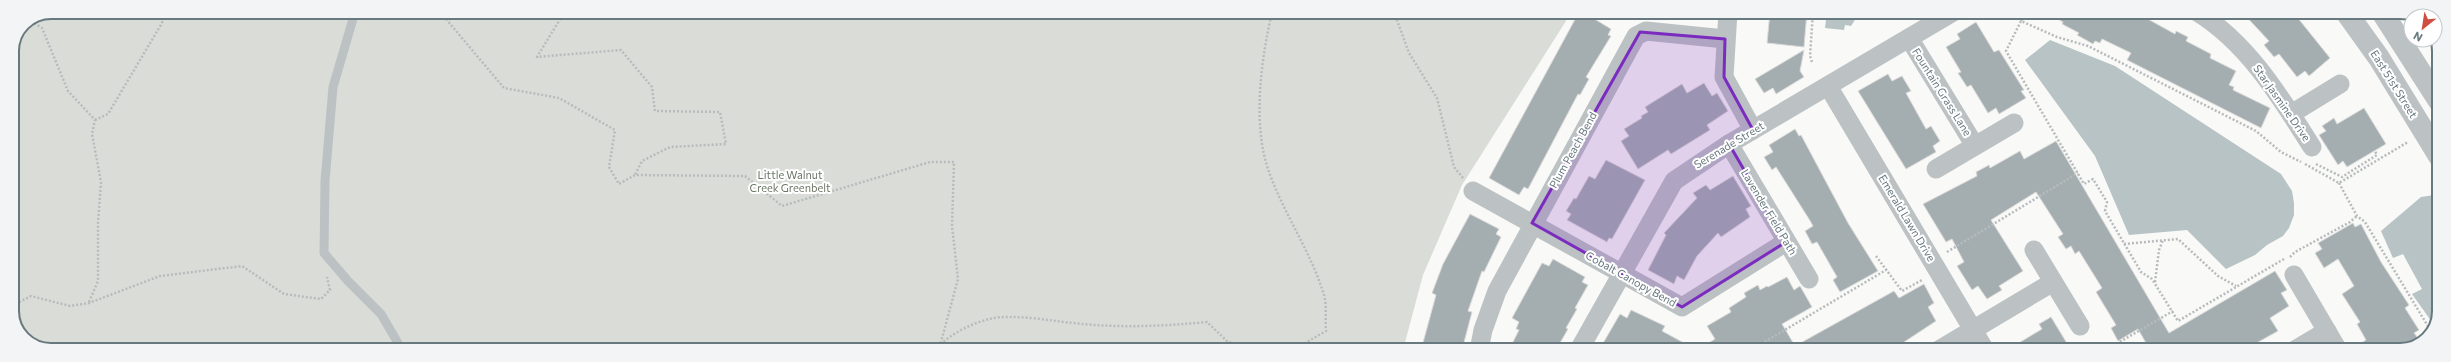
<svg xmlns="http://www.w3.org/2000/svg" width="2451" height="362" viewBox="0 0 2451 362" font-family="Commissioner,sans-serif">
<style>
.green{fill:#daddd7}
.water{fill:#b7c3c5}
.building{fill:#a4aeb1;stroke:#dbdbd9}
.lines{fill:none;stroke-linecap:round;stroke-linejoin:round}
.path{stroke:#b7bbbd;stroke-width:2.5;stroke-dasharray:2 2;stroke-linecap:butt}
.service{stroke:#bcc2c4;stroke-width:9}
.minor{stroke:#bcc2c4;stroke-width:19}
.tertiary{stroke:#bcc2c4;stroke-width:22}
.marked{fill:#7b2cbf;fill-opacity:0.2;stroke:#7b2cbf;stroke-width:3;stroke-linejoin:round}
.labels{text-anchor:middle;stroke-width:4;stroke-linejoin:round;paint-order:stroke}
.street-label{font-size:11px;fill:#67787e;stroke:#fff}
.park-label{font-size:11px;fill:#6b7766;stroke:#fff}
.rim{fill:none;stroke:#67787e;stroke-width:2}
</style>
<rect width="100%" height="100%" fill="#f9f9f7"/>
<polygon class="green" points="51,12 1568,12 1566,21 1462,185 1423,275 1403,350 46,350 24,339 12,316 12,51 23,24"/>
<g class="water">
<polygon points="1827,12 1860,12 1851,26 1845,25 1844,30 1825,28"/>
<polygon points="2050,40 2115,66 2281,174 2292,191 2294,203 2294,215 2289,228 2283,236 2267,245 2255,255 2226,269 2187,230 2129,235 2095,156 2025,60"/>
<polygon points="2434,195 2439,203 2439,316 2434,325 2412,294 2422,289 2403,254 2393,258 2381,231 2421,197"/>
</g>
<g class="building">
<polygon points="1579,12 1583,12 1611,29 1608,35 1611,36 1586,77 1589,79 1580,95 1578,94 1528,189 1524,187 1519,195 1489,178"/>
<polygon points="1770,12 1807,12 1804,47 1767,43"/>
<polygon points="2045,12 2135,12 2175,34 2176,31 2188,37 2186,41 2211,54 2210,58 2236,71 2229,85 2234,87 2233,90 2270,108 2261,128 2127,60 2131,53 2102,39 2100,43 2095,41 2093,44 2077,35 2079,33 2062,24 2063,22"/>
<polygon points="2242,12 2293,12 2330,58 2309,76 2305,71 2297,77 2279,54 2274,57 2264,45 2269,41"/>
<polygon points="1976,22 1994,52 1999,50 2024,90 2021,91 2026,98 1999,114 1996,108 1988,113 1971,85 1967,87 1958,73 1961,72 1946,47 1960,39 1957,34"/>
<polygon points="1804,50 1800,71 1804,77 1776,94 1773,88 1764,93 1755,79"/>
<polygon points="1888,74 1892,81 1902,76 1911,91 1906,93 1926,129 1931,126 1940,141 1933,146 1936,152 1906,169 1858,91"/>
<polygon points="1704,83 1712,96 1717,93 1728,111 1707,125 1710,130 1671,154 1668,150 1638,169 1621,141 1629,136 1624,129 1642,118 1641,116 1648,112 1645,107 1682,84 1687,93"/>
<polygon points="2364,108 2386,144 2347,167 2343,161 2338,165 2319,135 2326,131 2322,126 2334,118 2337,124"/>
<polygon points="1795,129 1799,136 1801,135 1848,223 1878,271 1840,292 1833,280 1837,277 1817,242 1812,244 1805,231 1813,226 1809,219 1776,167 1772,170 1764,157 1773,152 1769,145"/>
<polygon points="2056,141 2169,333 2275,271 2287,290 2281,293 2289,306 2270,318 2278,331 2244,350 2150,350 2138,329 2118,341 2111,328 2116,325 2096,292 2102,288 2079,251 2075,254 2071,246 2066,249 2058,237 2063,234 2036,192 1991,220 2023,271 1999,286 2002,290 1987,299 1978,286 1972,290 1957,266 1964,262 1952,239 1946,242 1923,204 1977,176 1976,172 1989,165 1990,168 2020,151 2024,159"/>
<polygon points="1606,160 1645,180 1612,239 1609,238 1607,242 1567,220 1571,214 1566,211 1574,198 1576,199 1589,176 1595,179"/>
<polygon points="1733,176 1751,206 1746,209 1750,217 1721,237 1718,233 1697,256 1684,280 1677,276 1674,284 1648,270 1666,235 1664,233 1697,198 1693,193 1706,185 1710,190"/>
<polygon points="1470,214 1499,229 1496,234 1501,237 1484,272 1482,271 1468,311 1472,312 1462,350 1421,350 1436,295 1432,293 1443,264"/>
<polygon points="2353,223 2355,227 2361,224 2381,262 2409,305 2405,308 2419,330 2414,333 2418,338 2398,350 2350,350 2366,340 2357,324 2360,322 2342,294 2354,286 2338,259 2324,268 2315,253 2322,249 2318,243"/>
<polygon points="1553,259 1585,277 1582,282 1588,285 1575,308 1577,309 1566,328 1568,329 1556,350 1509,350 1519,330 1516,329 1519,322 1512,318 1542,263 1549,266"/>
<polygon points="1787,277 1794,290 1800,286 1812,307 1782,324 1795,346 1894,291 1899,298 1924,284 1934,303 1928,307 1936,321 1892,350 1611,350 1602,345 1620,314 1627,318 1631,310 1665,326 1662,331 1697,350 1715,339 1707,326 1731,312 1729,308 1746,297 1744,293 1758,285 1760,290 1767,286 1768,287"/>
<polygon points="2051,317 2071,350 2007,350 2042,329 2039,324"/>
</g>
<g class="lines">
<g class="path">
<polyline points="440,12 446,19 562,16 537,57 621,50 652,87 655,111 720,112 726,144 670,147 642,161 635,175"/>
<path d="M 1272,12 C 1261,60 1252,125 1269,172 C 1284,214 1311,252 1324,295 C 1327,305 1325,320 1326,331 L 1293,350"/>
<polyline points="1394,12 1409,53 1437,98 1454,167 1463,178"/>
<polyline points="446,19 504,88 559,98 615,130 609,167 619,184 635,175 745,176 782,206 930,162 954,162 952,226 958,279 941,342 946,350"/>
<polyline points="31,21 42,28 68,91 95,120"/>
<polyline points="2021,21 2025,12"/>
<polyline points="1812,62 1810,56 1813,12"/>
<polyline points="95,120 108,114 162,23 165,12"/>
<polyline points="2305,164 2339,183 2408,142"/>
<polyline points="2316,164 2342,177 2377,155 2375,151"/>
<polyline points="2339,183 2357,216 2365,222 2429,328 2424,341"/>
<polyline points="2124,244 2178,239 2218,276 2236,286"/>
<polyline points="1947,252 2078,173"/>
<polyline points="1876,256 1902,291 1922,280"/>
<polyline points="2290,257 2295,252 2350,222 2357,216"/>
<polyline points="2284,259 2178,321 2152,279 2141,272 2105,211 2107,202 2093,179 2084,184 2006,51 2021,21 2057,37 2088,46 2256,131 2281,152 2301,162"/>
<polyline points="2155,282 2159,250 2163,240"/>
<polyline points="89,302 98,281 98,223 101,182 92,134 95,120"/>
<polyline points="12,306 31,296 70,306 89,303 160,276 242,266 284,294 321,299 330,290 327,277"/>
<path d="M 935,350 C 948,335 970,324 989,319 C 1014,313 1057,322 1083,324 C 1125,328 1165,326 1207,322 L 1228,342 L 1268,350"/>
<polyline points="1751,350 1886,270"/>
<polyline points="2106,350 2173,311"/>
</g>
<polyline class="service" points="355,12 333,87 325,181 324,253 348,281 381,314 402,350"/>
<g class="minor">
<polyline points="1728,12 1724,77 1753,130"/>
<path d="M 2197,12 C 2248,43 2281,98 2312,147"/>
<polyline points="1909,38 1975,146"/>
<polyline points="1828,86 1985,350"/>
<polyline points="2291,114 2340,84"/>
<polyline points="1729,144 1809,279"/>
<polyline points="1936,169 2014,123"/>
<polyline points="1473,191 1682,307 1786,242"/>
<polyline points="2034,250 2080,326"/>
<polyline points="2294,275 2338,350"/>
<polyline points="1479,350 1483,330 1497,291 1636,36 1646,31 1725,39"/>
<polyline points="1579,350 1674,181 1729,144 1953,12"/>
<polyline points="1939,350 2053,282"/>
<polyline points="2295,350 2327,331"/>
</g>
<g class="tertiary">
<polyline points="2346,12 2379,58 2439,156"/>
<polyline points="2382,12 2439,101"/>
</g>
</g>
<path class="marked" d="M 1640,32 L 1725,39 L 1724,77 L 1753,130 L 1729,144 L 1786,242 L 1682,307 L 1532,223 Z"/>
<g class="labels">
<g class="street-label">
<text transform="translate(2394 84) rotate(58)" y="4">East 51st Street</text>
<text transform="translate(1942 92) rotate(58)" y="4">Fountain Grass Lane</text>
<text transform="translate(2282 103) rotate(55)" y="4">Star Jasmine Drive</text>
<text transform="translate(1729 145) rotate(-31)" y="4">Serenade Street</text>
<text transform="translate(1573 150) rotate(-61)" y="4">Plum Peach Bend</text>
<text transform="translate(1769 212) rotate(59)" y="4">Lavender Field Path</text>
<text transform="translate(1907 218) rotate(59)" y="4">Emerald Lawn Drive</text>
<text transform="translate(1631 279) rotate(29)" y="4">Cobalt Canopy Bend</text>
</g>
<g class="park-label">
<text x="790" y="179">Little Walnut<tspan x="790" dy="13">Creek Greenbelt</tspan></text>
</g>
</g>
<path d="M0 0H2451V362H0ZM51 19H2400A32 32 0 0 1 2432 51V311A32 32 0 0 1 2400 343H51A32 32 0 0 1 19 311V51A32 32 0 0 1 51 19Z" fill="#f3f4f5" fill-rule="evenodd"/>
<path class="rim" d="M51 19H2400A32 32 0 0 1 2432 51V311A32 32 0 0 1 2400 343H51A32 32 0 0 1 19 311V51A32 32 0 0 1 51 19Z"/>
<g transform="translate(2423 28) rotate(210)"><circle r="19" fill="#ffffff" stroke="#c2c9cb"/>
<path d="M0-3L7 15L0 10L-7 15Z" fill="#cf4d41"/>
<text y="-6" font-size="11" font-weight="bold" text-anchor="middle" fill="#67787e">N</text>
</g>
</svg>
